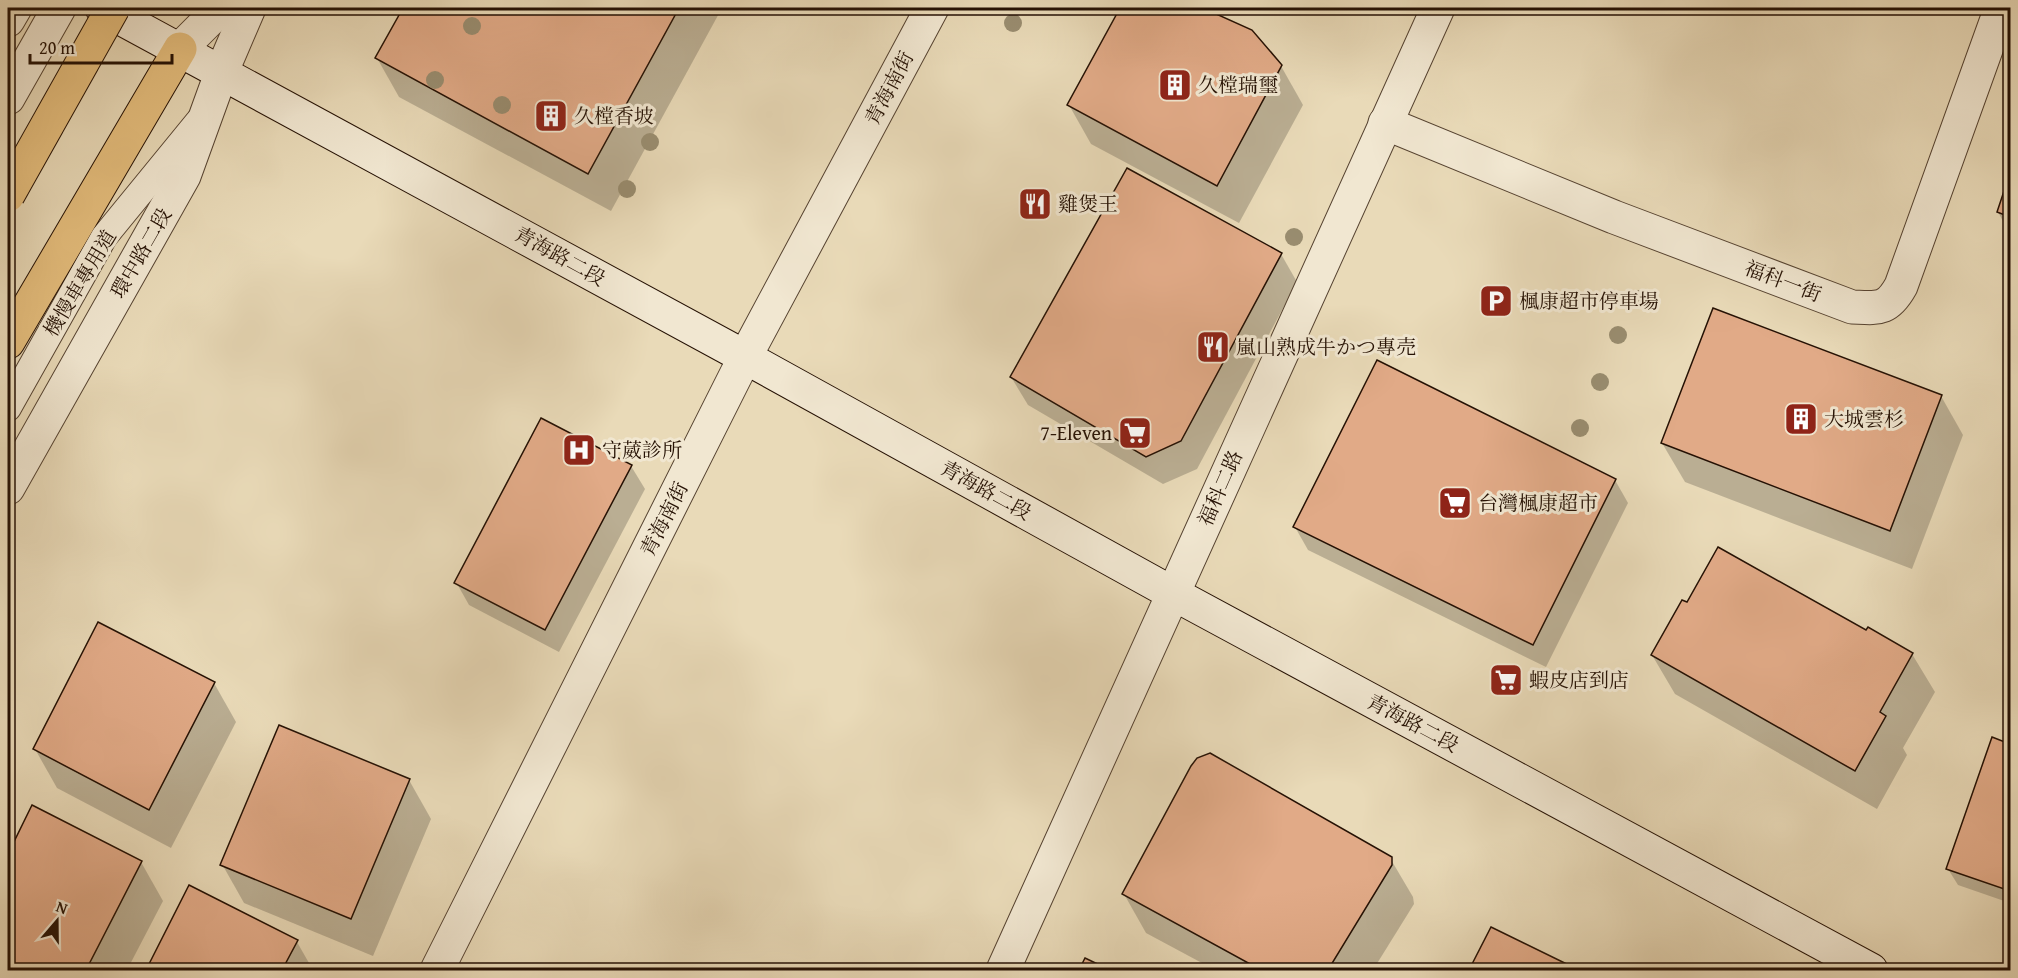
<svg xmlns="http://www.w3.org/2000/svg" width="2018" height="978" viewBox="0 0 2018 978" font-family="'Gentium Book Plus','Noto Serif TC','Noto Serif JP',serif">
<style>
.shadow{fill:#0003}
.building{fill:#e1aa87;stroke:#251104;stroke-width:1.5}
.lines{fill:none;stroke-linecap:round;stroke-linejoin:round}
.service-casing{stroke:#564331;stroke-width:28}
.minor-casing{stroke:#564331;stroke-width:35}
.tertiary-casing{stroke:#564331;stroke-width:35}
.secondary-casing{stroke:#251104;stroke-width:35}
.trunk-casing{stroke:#251104;stroke-width:35}
.service{stroke:#f1e7d1;stroke-width:26}
.minor{stroke:#f1e7d1;stroke-width:33}
.tertiary{stroke:#f1e7d1;stroke-width:33}
.secondary{stroke:#f1e7d1;stroke-width:33}
.trunk{stroke:#e4bd7c;stroke-width:33}
.trunk-bridge-casing{stroke:#251104;stroke-width:35;stroke-linecap:butt}
.trunk-bridge{stroke:#e4bd7c;stroke-width:33}
.tree{fill:#998d70}
.labels{text-anchor:middle;stroke-width:6;stroke-linejoin:round;paint-order:stroke}
.poi-label{font-size:20px;fill:#251104;stroke:#f1e7d1;text-anchor:start}
.street-label{font-size:20px;fill:#251104;stroke:#f1e7d1}
</style>
<rect width="100%" height="100%" fill="#e9dab8"/>
<filter id="stains"><feTurbulence type="fractalNoise" baseFrequency=".00333" numOctaves="4"/><feColorMatrix values="0 0 0 0 .2 0 0 0 0 .09 0 0 0 0 .02 0 0 0 .5 -.17"/></filter>
<radialGradient id="worn" r=".72"><stop offset=".6" stop-color="#630" stop-opacity="0"/><stop offset="1" stop-color="#630" stop-opacity=".3"/></radialGradient>
<g class="shadow">
<polygon points="405,8 722,8 611,211 399,97 377,58"/>
<polygon points="1122,8 1198,8 1203,9 1281,66 1303,105 1239,223 1091,144 1069,105"/>
<polygon points="2010,177 2010,234 1998,212"/>
<polygon points="1281,254 1297,282 1197,469 1163,484 1028,405 1011,377"/>
<polygon points="1941,396 1963,435 1912,569 1685,482 1662,443"/>
<polygon points="542,420 631,466 645,489 559,652 469,605 456,582"/>
<polygon points="1615,480 1628,503 1546,667 1308,550 1295,527"/>
<polygon points="1687,604 1867,632 1912,654 1935,692 1903,748 1907,755 1877,809 1675,694 1652,655"/>
<polygon points="2010,605 2010,629 2005,620"/>
<polygon points="214,683 236,722 171,848 57,788 35,749"/>
<polygon points="1993,739 2010,745 2010,903 1958,885 1948,869"/>
<polygon points="409,780 431,819 373,956 244,903 222,864"/>
<polygon points="33,807 141,862 163,901 127,970 8,970 8,857"/>
<polygon points="1390,858 1413,897 1414,904 1373,970 1215,970 1146,933 1124,894"/>
<polygon points="190,887 297,942 313,970 147,970"/>
<polygon points="1491,929 1576,970 1471,970"/>
</g>
<g class="building">
<polygon points="403,8 679,8 588,174 375,58"/>
<polygon points="1120,8 1203,8 1252,30 1282,65 1217,186 1067,105"/>
<polygon points="1127,168 1282,253 1181,441 1146,457 1010,377"/>
<polygon points="2010,173 2010,217 1997,212"/>
<polygon points="1713,308 1942,395 1890,531 1661,443"/>
<polygon points="1377,360 1616,479 1533,645 1293,527"/>
<polygon points="541,418 632,465 545,630 454,583"/>
<polygon points="1718,547 1866,630 1868,627 1913,653 1880,712 1886,716 1855,771 1651,655 1682,600 1687,602"/>
<polygon points="98,622 215,682 149,810 33,749"/>
<polygon points="279,725 410,779 351,919 220,865"/>
<polygon points="1992,737 2010,744 2010,891 1946,869"/>
<polygon points="1210,753 1392,857 1392,865 1328,970 1261,970 1122,894 1191,766 1197,758"/>
<polygon points="32,805 142,861 86,970 8,970 8,854"/>
<polygon points="189,885 298,940 282,970 146,970"/>
<polygon points="1491,927 1579,970 1469,970"/>
<polygon points="1085,958 1110,970 1079,970"/>
</g>
<g class="lines">
<defs>
<polyline id="service" points="8,408 104,237 198,122"/>
<g id="minor">
<path d="M 1385,123 L 1614,217 L 1852,307 C 1878,308 1887,311 1901,286 L 2001,8"/>
<polyline points="437,970 745,357 932,8"/>
<polyline points="1003,970 1438,8"/>
</g>
<g id="tertiary">
<polyline points="8,20 15,8"/>
<polyline points="180,49 221,8"/>
<polyline points="8,98 59,8"/>
<polyline points="8,488 184,176 222,71 249,8"/>
</g>
<polyline id="secondary" points="102,8 745,357 1172,593 1871,970"/>
<polyline id="trunk" points="8,342 180,49"/>
</defs>
<use href="#service" class="service-casing"/>
<use href="#minor" class="minor-casing"/>
<use href="#tertiary" class="tertiary-casing"/>
<use href="#secondary" class="secondary-casing"/>
<use href="#trunk" class="trunk-casing"/>
<use href="#service" class="service"/>
<use href="#minor" class="minor"/>
<use href="#tertiary" class="tertiary"/>
<use href="#secondary" class="secondary"/>
<use href="#trunk" class="trunk"/>
<defs>
<polyline id="trunk-bridge" points="8,195 113,8"/>
</defs>
<use href="#trunk-bridge" class="trunk-bridge-casing"/>
<use href="#trunk-bridge" class="trunk-bridge"/>
</g>
<g class="tree">
<circle cx="1013" cy="23" r="9"/>
<circle cx="472" cy="26" r="9"/>
<circle cx="435" cy="80" r="9"/>
<circle cx="502" cy="105" r="9"/>
<circle cx="650" cy="142" r="9"/>
<circle cx="627" cy="189" r="9"/>
<circle cx="1294" cy="237" r="9"/>
<circle cx="1638" cy="299" r="9"/>
<circle cx="1618" cy="335" r="9"/>
<circle cx="1600" cy="382" r="9"/>
<circle cx="1580" cy="428" r="9"/>
</g>
<defs>
<symbol id="building-square" viewBox="-11 -11 22 22"><rect x="-9" y="-9" width="18" height="18" rx="4" fill="#8f2418" stroke="#f1e7d1"/><path d="M-4-6H4V6H1V3H-1V6H-4ZM-2.5-4.3h1.7v1.8h-1.7ZM.8-4.3h1.7v1.8H.8ZM-2.5-1h1.7V.8h-1.7ZM.8-1h1.7V.8H.8Z" fill="#fff"/></symbol>
<symbol id="restaurant-square" viewBox="-11 -11 22 22"><rect x="-9" y="-9" width="18" height="18" rx="4" fill="#8f2418" stroke="#f1e7d1"/><path d="M-5-6h1v4h1v-4h1v4h1v-4h1v5L-1.5 .5V6h-2V.5L-5-1ZM5-6V6H3V1.5H1.5Q1.5-4 5-6Z" fill="#fff"/></symbol>
<symbol id="parking-square" viewBox="-11 -11 22 22"><rect x="-9" y="-9" width="18" height="18" rx="4" fill="#8f2418" stroke="#f1e7d1"/><path d="M-3.5-5.5H1a3.5 3.5 0 0 1 0 7H-1V5.5H-3.5ZM-1-3.4V-.6H.8a1.4 1.4 0 0 0 0-2.8Z" fill="#fff"/></symbol>
<symbol id="supermarket-square" viewBox="-11 -11 22 22"><rect x="-9" y="-9" width="18" height="18" rx="4" fill="#8f2418" stroke="#f1e7d1"/><path d="M-6-5.5h2.5l.6 2H6L4.5 2H-2.5L-4.4-4H-6ZM-1.5 3.2a1.3 1.3 0 1 0 .1 0ZM3 3.2a1.3 1.3 0 1 0 .1 0Z" fill="#fff"/></symbol>
<symbol id="hospital-square" viewBox="-11 -11 22 22"><rect x="-9" y="-9" width="18" height="18" rx="4" fill="#8f2418" stroke="#f1e7d1"/><path d="M-5-5h3v3.5h4V-5h3V5h-3V1.5h-4V5h-3Z" fill="#fff"/></symbol>
</defs>
<g fill-rule="evenodd">
<use href="#building-square" x="1156" y="66" width="38" height="38"/>
<use href="#building-square" x="532" y="97" width="38" height="38"/>
<use href="#restaurant-square" x="1016" y="185" width="38" height="38"/>
<use href="#parking-square" x="1477" y="282" width="38" height="38"/>
<use href="#restaurant-square" x="1194" y="328" width="38" height="38"/>
<use href="#building-square" x="1782" y="400" width="38" height="38"/>
<use href="#supermarket-square" x="1116" y="414" width="38" height="38"/>
<use href="#hospital-square" x="560" y="431" width="38" height="38"/>
<use href="#supermarket-square" x="1436" y="484" width="38" height="38"/>
<use href="#supermarket-square" x="1487" y="661" width="38" height="38"/>
</g>
<g class="labels">
<g class="poi-label">
<text x="1198" y="92">久樘瑞璽</text>
<text x="574" y="123">久樘香坡</text>
<text x="1058" y="211">雞煲王</text>
<text x="1519" y="308">楓康超市停車場</text>
<text x="1236" y="354">嵐山熟成牛かつ專売</text>
<text x="1824" y="426">大城雲杉</text>
<text x="1112" y="440" text-anchor="end">7-Eleven</text>
<text x="602" y="457">守葳診所</text>
<text x="1478" y="510">台灣楓康超市</text>
<text x="1529" y="687">蝦皮店到店</text>
</g>
<g class="street-label">
<text transform="translate(889 88) rotate(-62)" y="7">青海南街</text>
<text transform="translate(141 253) rotate(-60)" y="7">環中路二段</text>
<text transform="translate(560 256) rotate(29)" y="7">青海路二段</text>
<text transform="translate(1783 281) rotate(21)" y="7">福科一街</text>
<text transform="translate(80 283) rotate(-59)" y="7">機慢車專用道</text>
<text transform="translate(1220 488) rotate(-66)" y="7">福科二路</text>
<text transform="translate(986 490) rotate(29)" y="7">青海路二段</text>
<text transform="translate(664 519) rotate(-63)" y="7">青海南街</text>
<text transform="translate(1413 723) rotate(28)" y="7">青海路二段</text>
</g>
</g>
<rect width="2018" height="978" fill="none" stroke="#e9dab8" stroke-width="30"/>
<rect x="9" y="9" width="2000" height="960" fill="none" stroke="#251104" stroke-width="3"/>
<rect x="15" y="15" width="1988" height="948" fill="none" stroke="#251104" stroke-width="1.5"/>
<g transform="translate(57 921) rotate(20)" stroke="#f1e7d1" stroke-width="4.5" paint-order="stroke">
<path d="M0-4.5L10 22L0 15L-10 22Z" fill="#251104"/>
<text y="-9" font-size="16" font-weight="bold" text-anchor="middle" fill="#251104">N</text>
</g>
<path d="M30 54v9h142v-9" fill="none" stroke="#251104" stroke-width="3"/>
<text x="39" y="54" font-size="18" fill="#251104" stroke="#f1e7d1" stroke-width="4.5" paint-order="stroke">20 m</text>
<rect width="100%" height="100%" filter="url(#stains)"/>
<rect width="100%" height="100%" fill="url(#worn)"/>
</svg>
